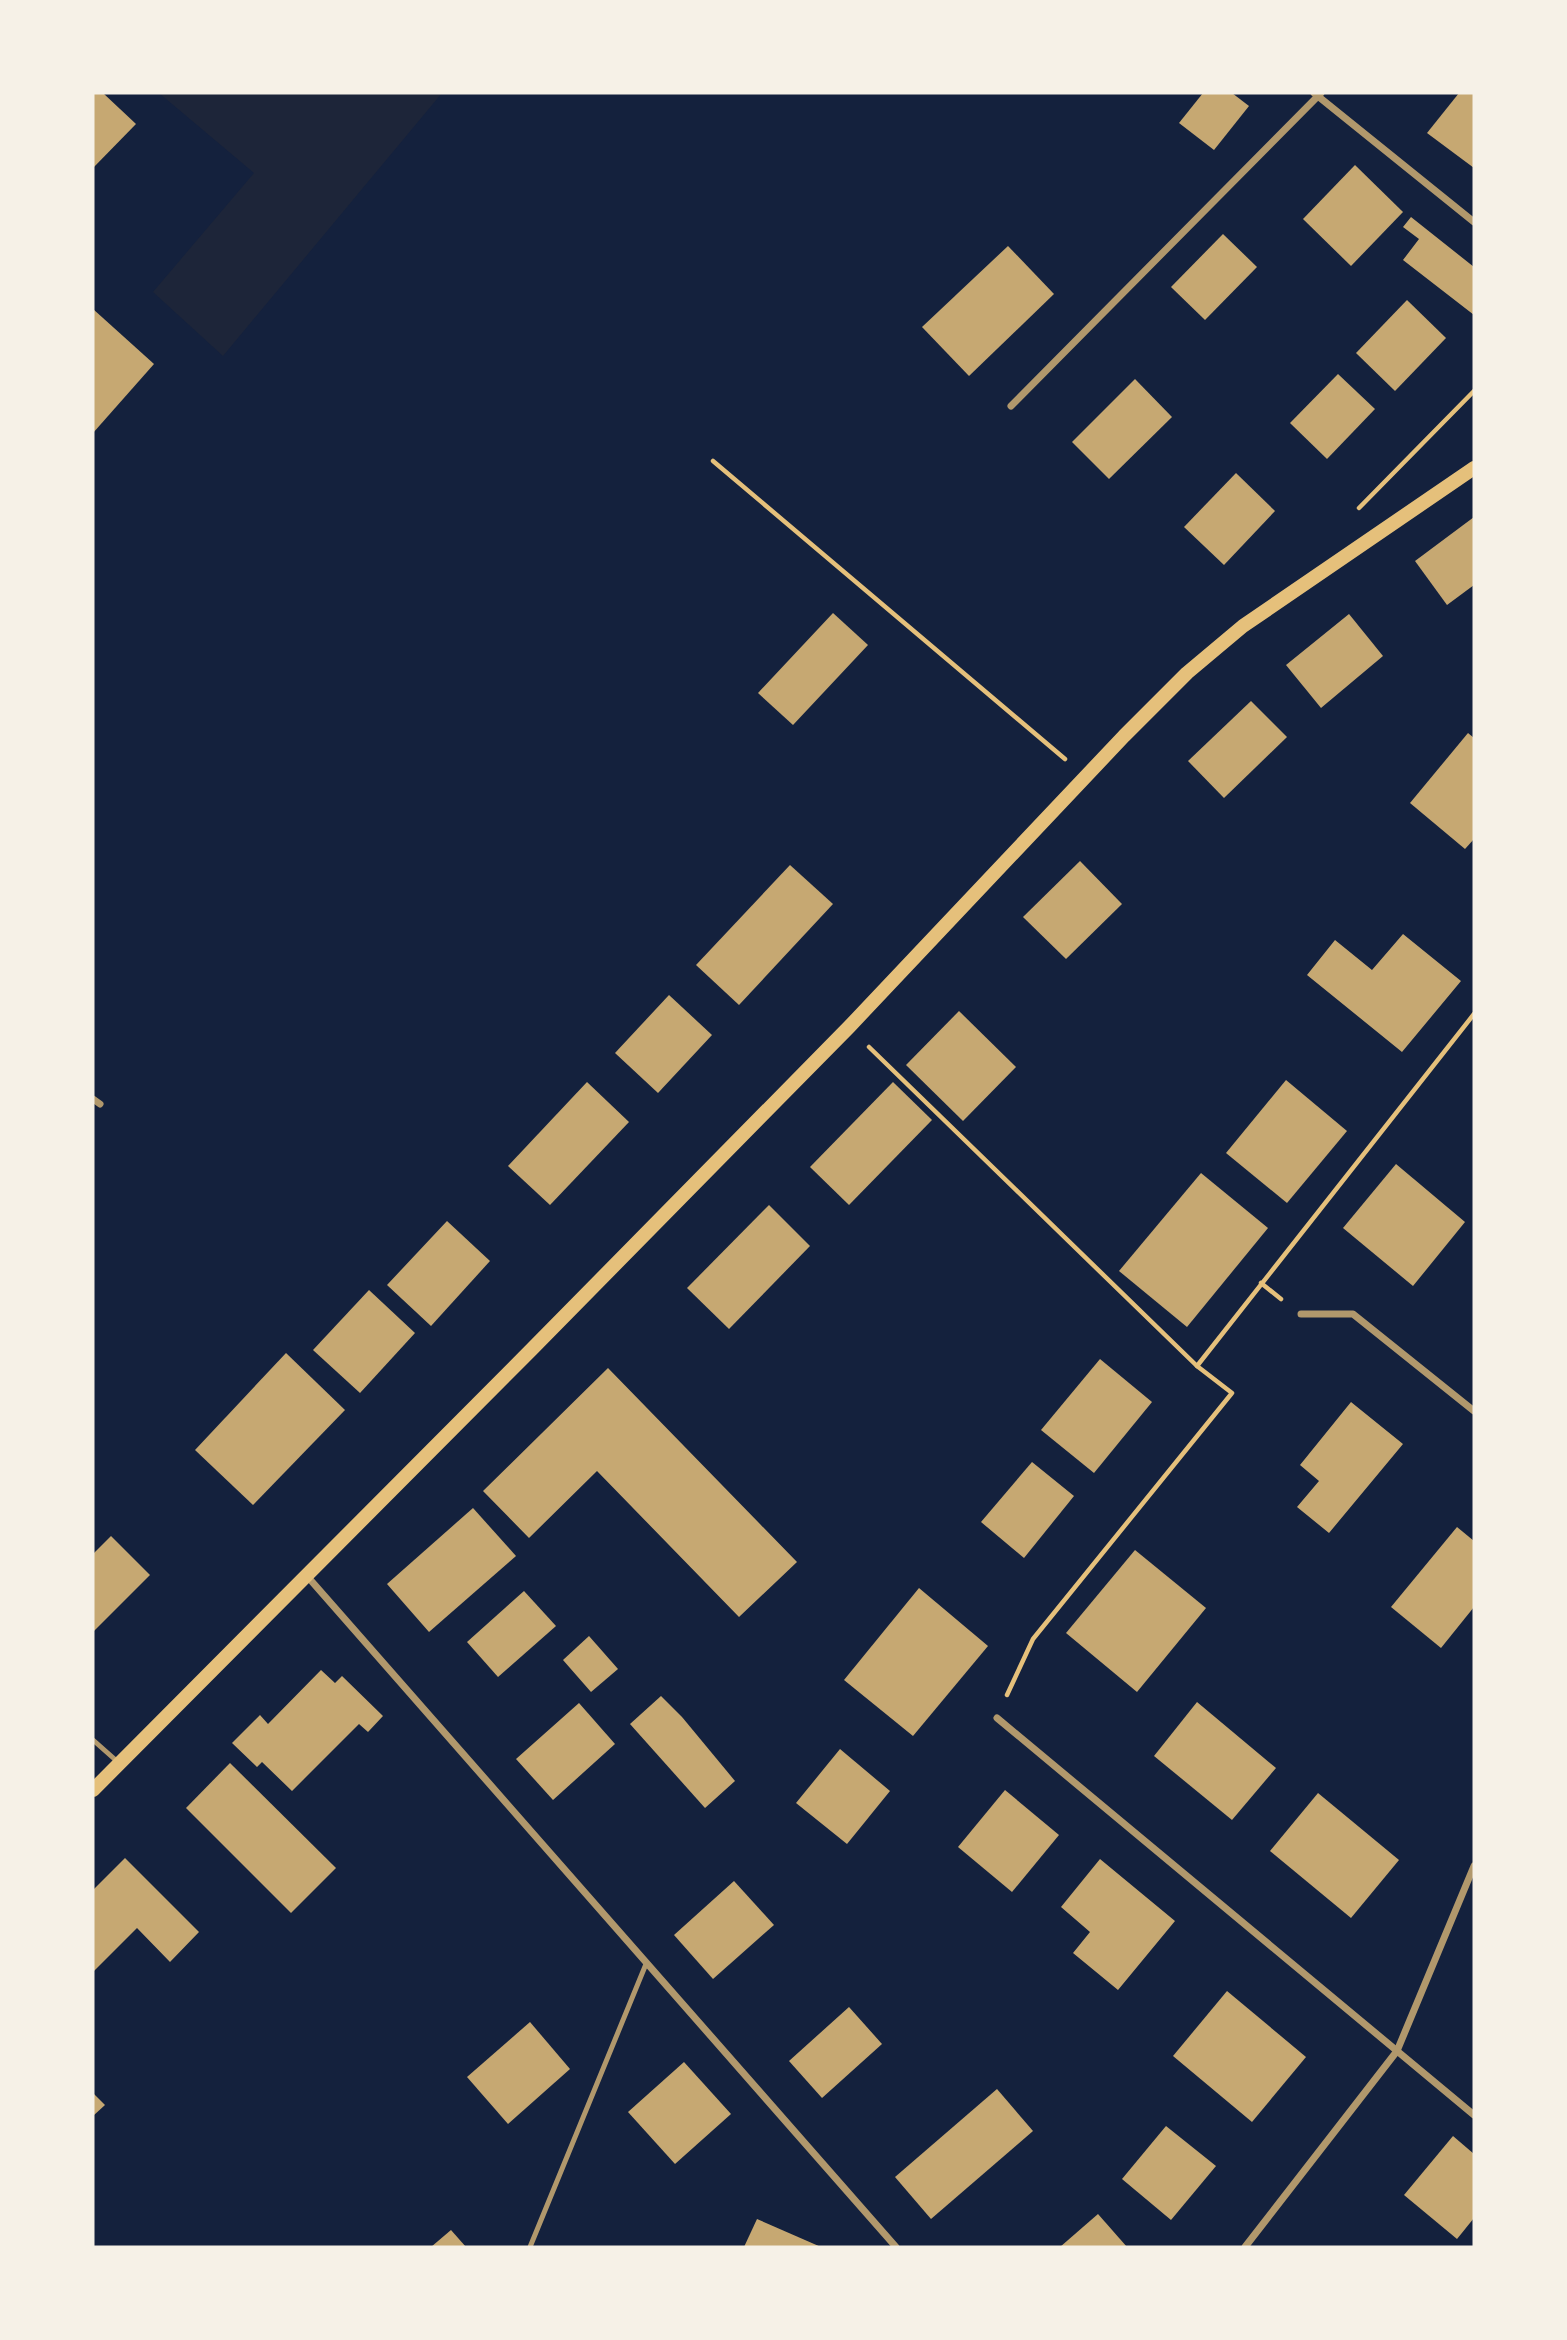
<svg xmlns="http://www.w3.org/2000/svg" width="1567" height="2340" viewBox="0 0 1567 2340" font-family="Cabin,sans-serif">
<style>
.green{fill:#1d2539}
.building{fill:#c6a872}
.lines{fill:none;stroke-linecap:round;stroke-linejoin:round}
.path{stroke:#e5c07b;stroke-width:4.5}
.service{stroke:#b1986c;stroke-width:5}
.minor{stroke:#b1986c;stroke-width:7}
.secondary{stroke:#e5c07b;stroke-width:14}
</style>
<rect width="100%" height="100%" fill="#14213d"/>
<polygon class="green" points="159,93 442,93 223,356 153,292 254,173"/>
<g class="building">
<polygon points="94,93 103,93 136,124 93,168"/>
<polygon points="1203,93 1232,93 1249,106 1214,150 1179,123"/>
<polygon points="1459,93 1474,93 1474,168 1427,133"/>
<polygon points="1355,165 1403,212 1351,266 1303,219"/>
<polygon points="1411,217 1474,267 1474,315 1403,260 1419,239 1403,227"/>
<polygon points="1223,234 1257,267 1205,320 1171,287"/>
<polygon points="1008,246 1054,294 969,376 922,327"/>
<polygon points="1407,300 1446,338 1395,391 1356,353"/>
<polygon points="93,309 154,364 93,433"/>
<polygon points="1338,374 1375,409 1327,459 1290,423"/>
<polygon points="1135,379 1172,417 1109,479 1072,442"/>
<polygon points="1236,473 1275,511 1224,565 1184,527"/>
<polygon points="1474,517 1474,585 1447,605 1415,561"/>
<polygon points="833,613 868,645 793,725 758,693"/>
<polygon points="1349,614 1383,656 1321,708 1286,665"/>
<polygon points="1251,701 1287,737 1224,798 1188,761"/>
<polygon points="1468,733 1474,738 1474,839 1465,849 1410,803"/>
<polygon points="1080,861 1122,904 1066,959 1023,917"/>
<polygon points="790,865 833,904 739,1005 696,965"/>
<polygon points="1403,934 1461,981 1402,1052 1307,975 1335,940 1372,970"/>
<polygon points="669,995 712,1035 658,1093 615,1053"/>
<polygon points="959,1011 1016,1067 963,1121 906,1065"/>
<polygon points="1286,1080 1347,1131 1287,1203 1226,1153"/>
<polygon points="587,1082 629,1122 550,1205 508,1166"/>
<polygon points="893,1082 932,1120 849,1205 810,1167"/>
<polygon points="1396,1164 1465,1222 1413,1286 1343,1228"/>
<polygon points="1201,1173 1268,1228 1187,1327 1119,1271"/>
<polygon points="769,1205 810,1246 729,1329 687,1288"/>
<polygon points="447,1221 490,1261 431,1326 387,1285"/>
<polygon points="369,1290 415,1333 360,1393 313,1350"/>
<polygon points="286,1353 345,1410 253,1505 195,1450"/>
<polygon points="1100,1359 1152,1402 1094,1473 1041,1430"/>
<polygon points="608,1368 797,1562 739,1617 597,1471 529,1538 483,1491"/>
<polygon points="1351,1402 1403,1444 1329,1533 1297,1507 1319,1481 1300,1465"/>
<polygon points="1032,1462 1074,1496 1024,1558 981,1522"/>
<polygon points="473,1508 516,1556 429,1632 387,1584"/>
<polygon points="1457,1527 1474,1541 1474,1607 1441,1648 1391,1607"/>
<polygon points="111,1536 150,1575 93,1632 93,1554"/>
<polygon points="1135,1550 1206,1608 1137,1692 1066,1633"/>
<polygon points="919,1588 988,1646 913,1736 844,1680"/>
<polygon points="524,1591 556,1626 498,1677 467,1642"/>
<polygon points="589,1636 618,1669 591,1692 563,1660"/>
<polygon points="321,1670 335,1683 342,1676 383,1716 368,1732 359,1724 292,1791 262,1762 257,1767 232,1743 260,1715 268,1724"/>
<polygon points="661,1696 682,1717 735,1781 705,1808 630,1724"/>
<polygon points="1197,1702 1276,1768 1232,1820 1154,1756"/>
<polygon points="579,1703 615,1744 553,1800 516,1759"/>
<polygon points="840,1749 890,1791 847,1844 796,1803"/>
<polygon points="230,1763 336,1868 291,1913 186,1808"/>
<polygon points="1005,1790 1059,1835 1012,1892 958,1847"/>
<polygon points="1318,1793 1399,1860 1351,1918 1270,1851"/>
<polygon points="125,1858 199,1932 170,1962 137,1928 93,1972 93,1890"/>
<polygon points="1100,1859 1175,1921 1118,1990 1073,1953 1090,1932 1061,1907"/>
<polygon points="734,1881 774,1925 713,1979 674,1935"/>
<polygon points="1227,1991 1306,2057 1252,2122 1173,2056"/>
<polygon points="849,2007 882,2044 822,2098 789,2061"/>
<polygon points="530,2022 570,2069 508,2124 467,2077"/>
<polygon points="684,2062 731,2114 675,2164 628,2112"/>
<polygon points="997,2089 1033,2131 931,2219 895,2177"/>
<polygon points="93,2093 105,2105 93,2116"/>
<polygon points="1166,2126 1216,2166 1171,2220 1122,2179"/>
<polygon points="1453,2136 1474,2154 1474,2218 1457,2239 1404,2195"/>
<polygon points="1098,2214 1127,2247 1060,2247"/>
<polygon points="757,2219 821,2247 744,2247"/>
<polygon points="451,2230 466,2247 431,2247"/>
</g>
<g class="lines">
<g class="path">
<polyline points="713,461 1065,759"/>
<polyline points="1359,508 1474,391"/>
<polyline points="869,1047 1197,1366 1232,1393 1033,1639 1007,1695"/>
<polyline points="1261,1283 1281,1299"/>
<polyline points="1197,1366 1474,1014"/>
</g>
<g class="service">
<polyline points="93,1740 119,1763"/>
<polyline points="530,2247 646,1964"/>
</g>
<g class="minor">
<polyline points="1314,93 1474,222"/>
<polyline points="1011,406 1321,93"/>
<polyline points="93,1099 100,1104"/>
<polyline points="1301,1314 1353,1314 1474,1411"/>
<polyline points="307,1576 896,2247"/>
<polyline points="997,1718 1474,2115"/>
<polyline points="1245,2247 1397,2051 1474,1866"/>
</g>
<polyline class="secondary" points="93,1790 531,1350 849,1027 1124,736 1187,673 1243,626 1474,468"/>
</g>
<rect width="1567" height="2340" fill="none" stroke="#f6f1e7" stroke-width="189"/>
</svg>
